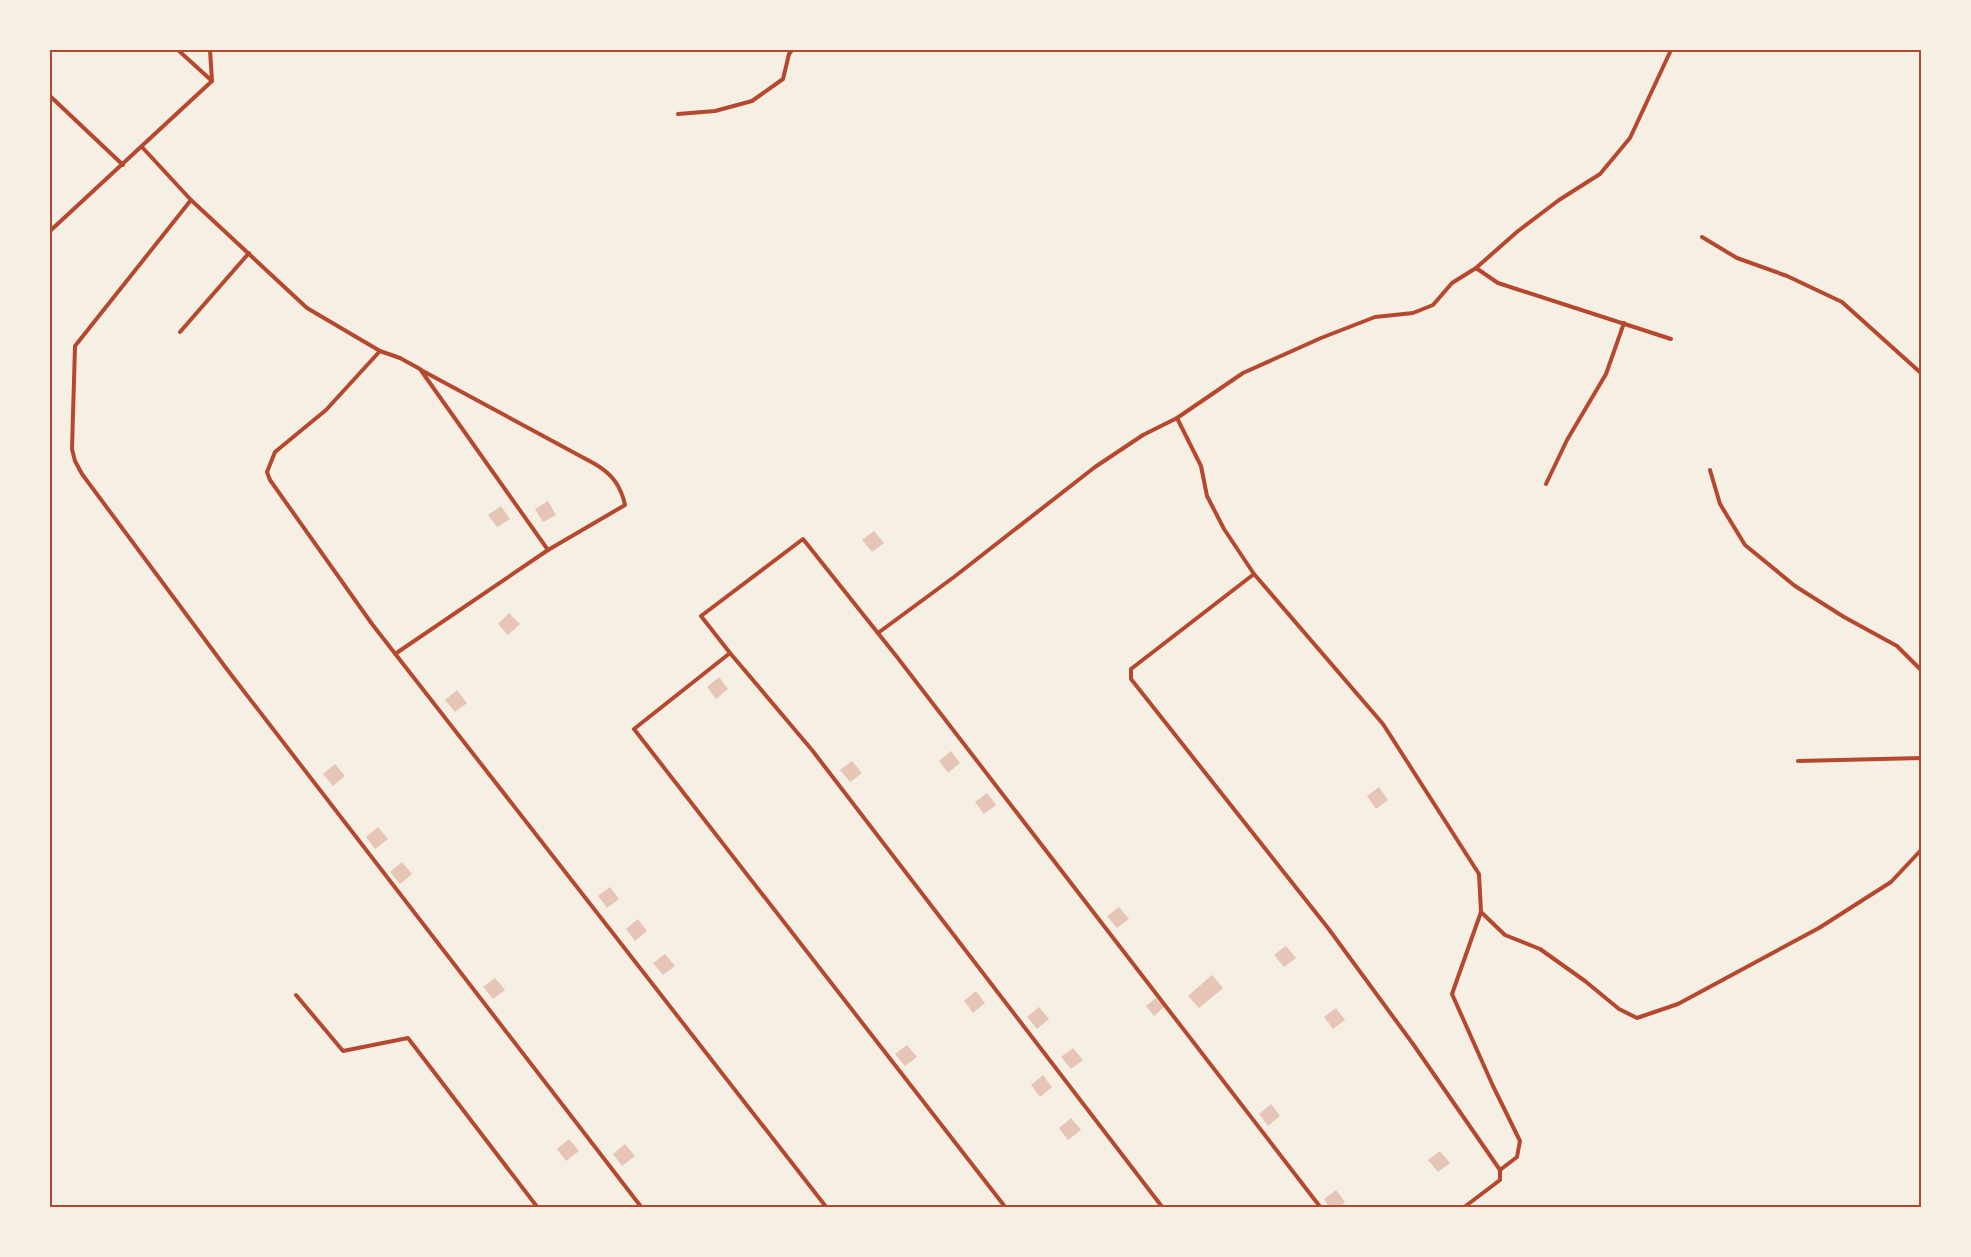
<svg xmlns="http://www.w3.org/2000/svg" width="1971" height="1257" viewBox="0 0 1971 1257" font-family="'Alegreya Sans',sans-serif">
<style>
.building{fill:#e6c5b7}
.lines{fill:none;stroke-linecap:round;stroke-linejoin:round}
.service{stroke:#b5482f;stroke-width:4}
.neatline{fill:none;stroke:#b5482f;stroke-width:2}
</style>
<rect width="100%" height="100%" fill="#f6efe4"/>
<g class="building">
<polygon points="548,501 556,515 543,522 535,509"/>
<polygon points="501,506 510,519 497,527 488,515"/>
<polygon points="874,531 884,543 872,552 862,540"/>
<polygon points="509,613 520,624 508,635 498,624"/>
<polygon points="719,677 728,689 716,699 707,687"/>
<polygon points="457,690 467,703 455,712 445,700"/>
<polygon points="951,751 960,763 948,773 939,761"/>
<polygon points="852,761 862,773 850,782 840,770"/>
<polygon points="335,764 345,776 333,786 323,774"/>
<polygon points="1379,787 1388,800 1376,809 1367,796"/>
<polygon points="987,793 996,805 984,814 975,802"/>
<polygon points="378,827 388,839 375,849 366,837"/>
<polygon points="402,862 412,874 400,884 390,872"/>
<polygon points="610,887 619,899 607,908 598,896"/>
<polygon points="1119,907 1129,919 1117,928 1107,916"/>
<polygon points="638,919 647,931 635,941 626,929"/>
<polygon points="1286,946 1296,958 1284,967 1274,955"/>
<polygon points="665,954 675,966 663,975 653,963"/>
<polygon points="1212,975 1223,988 1199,1008 1188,996"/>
<polygon points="495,978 505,990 493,999 483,987"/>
<polygon points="976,991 985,1003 973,1013 964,1001"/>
<polygon points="1156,998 1164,1007 1154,1016 1146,1006"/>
<polygon points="1039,1007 1049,1019 1037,1029 1027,1017"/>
<polygon points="1336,1008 1345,1020 1333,1029 1324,1017"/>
<polygon points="907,1045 917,1057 905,1066 895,1054"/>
<polygon points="1073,1048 1083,1060 1071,1069 1061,1057"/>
<polygon points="1043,1075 1052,1087 1040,1097 1031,1085"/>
<polygon points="1271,1104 1280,1116 1268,1126 1259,1114"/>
<polygon points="1071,1118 1081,1130 1068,1140 1059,1128"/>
<polygon points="569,1139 579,1151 566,1161 557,1149"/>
<polygon points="625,1144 635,1156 622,1166 613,1154"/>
<polygon points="1440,1151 1450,1163 1438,1172 1428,1160"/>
<polygon points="1336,1190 1345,1202 1338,1208 1330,1208 1324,1199"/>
</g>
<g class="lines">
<g class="service">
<polyline points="210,50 212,81"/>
<polyline points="50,96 123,165"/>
<polyline points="678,114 715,111 752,101 783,79 789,54 792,50"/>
<polyline points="142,147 191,200 307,308 380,351 400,358 420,369 548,550 395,654"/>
<polyline points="191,200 75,346 72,449 75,461 82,474 226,668 642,1208"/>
<polyline points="50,231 212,81 178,50"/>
<polyline points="1702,237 1737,258 1787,276 1842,302 1922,374"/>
<polyline points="1476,268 1498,283 1671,339"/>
<polyline points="180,332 249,253"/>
<polyline points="380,351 326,410 275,452 267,472 270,480 372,624 827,1208"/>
<path d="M 421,370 L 595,464 C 612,474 621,486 625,505 L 548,550"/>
<polyline points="1177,418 1201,466 1207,496 1224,529 1254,574 1383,724 1479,874 1481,912 1452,994 1493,1086 1520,1141 1517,1157 1500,1170"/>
<polyline points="1710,470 1720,504 1745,545 1795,586 1844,617 1897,646 1922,671"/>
<polyline points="1546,484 1567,440 1606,374 1624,323"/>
<polyline points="1254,574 1131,669 1131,679 1328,928 1413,1044 1500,1170 1500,1180 1463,1208"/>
<polyline points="878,633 954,577 1095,467 1143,435 1177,418 1243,373 1321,338 1375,317 1413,313 1433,305 1452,283 1476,268 1518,231 1559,200 1600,174 1630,138 1671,50"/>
<polyline points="730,653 634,729 1006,1208"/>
<polyline points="1798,761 1922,758"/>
<polyline points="1481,912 1505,935 1540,949 1585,981 1619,1009 1637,1018 1678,1004 1819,928 1891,882 1922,849"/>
<polyline points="296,995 343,1051 408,1038 538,1208"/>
<polyline points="1163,1208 812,750 730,653 701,616 803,539 897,657 1321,1208"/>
</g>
</g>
<rect width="1971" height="1257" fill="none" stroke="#f6efe4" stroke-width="102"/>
<rect x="51" y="51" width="1869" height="1155" class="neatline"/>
</svg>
